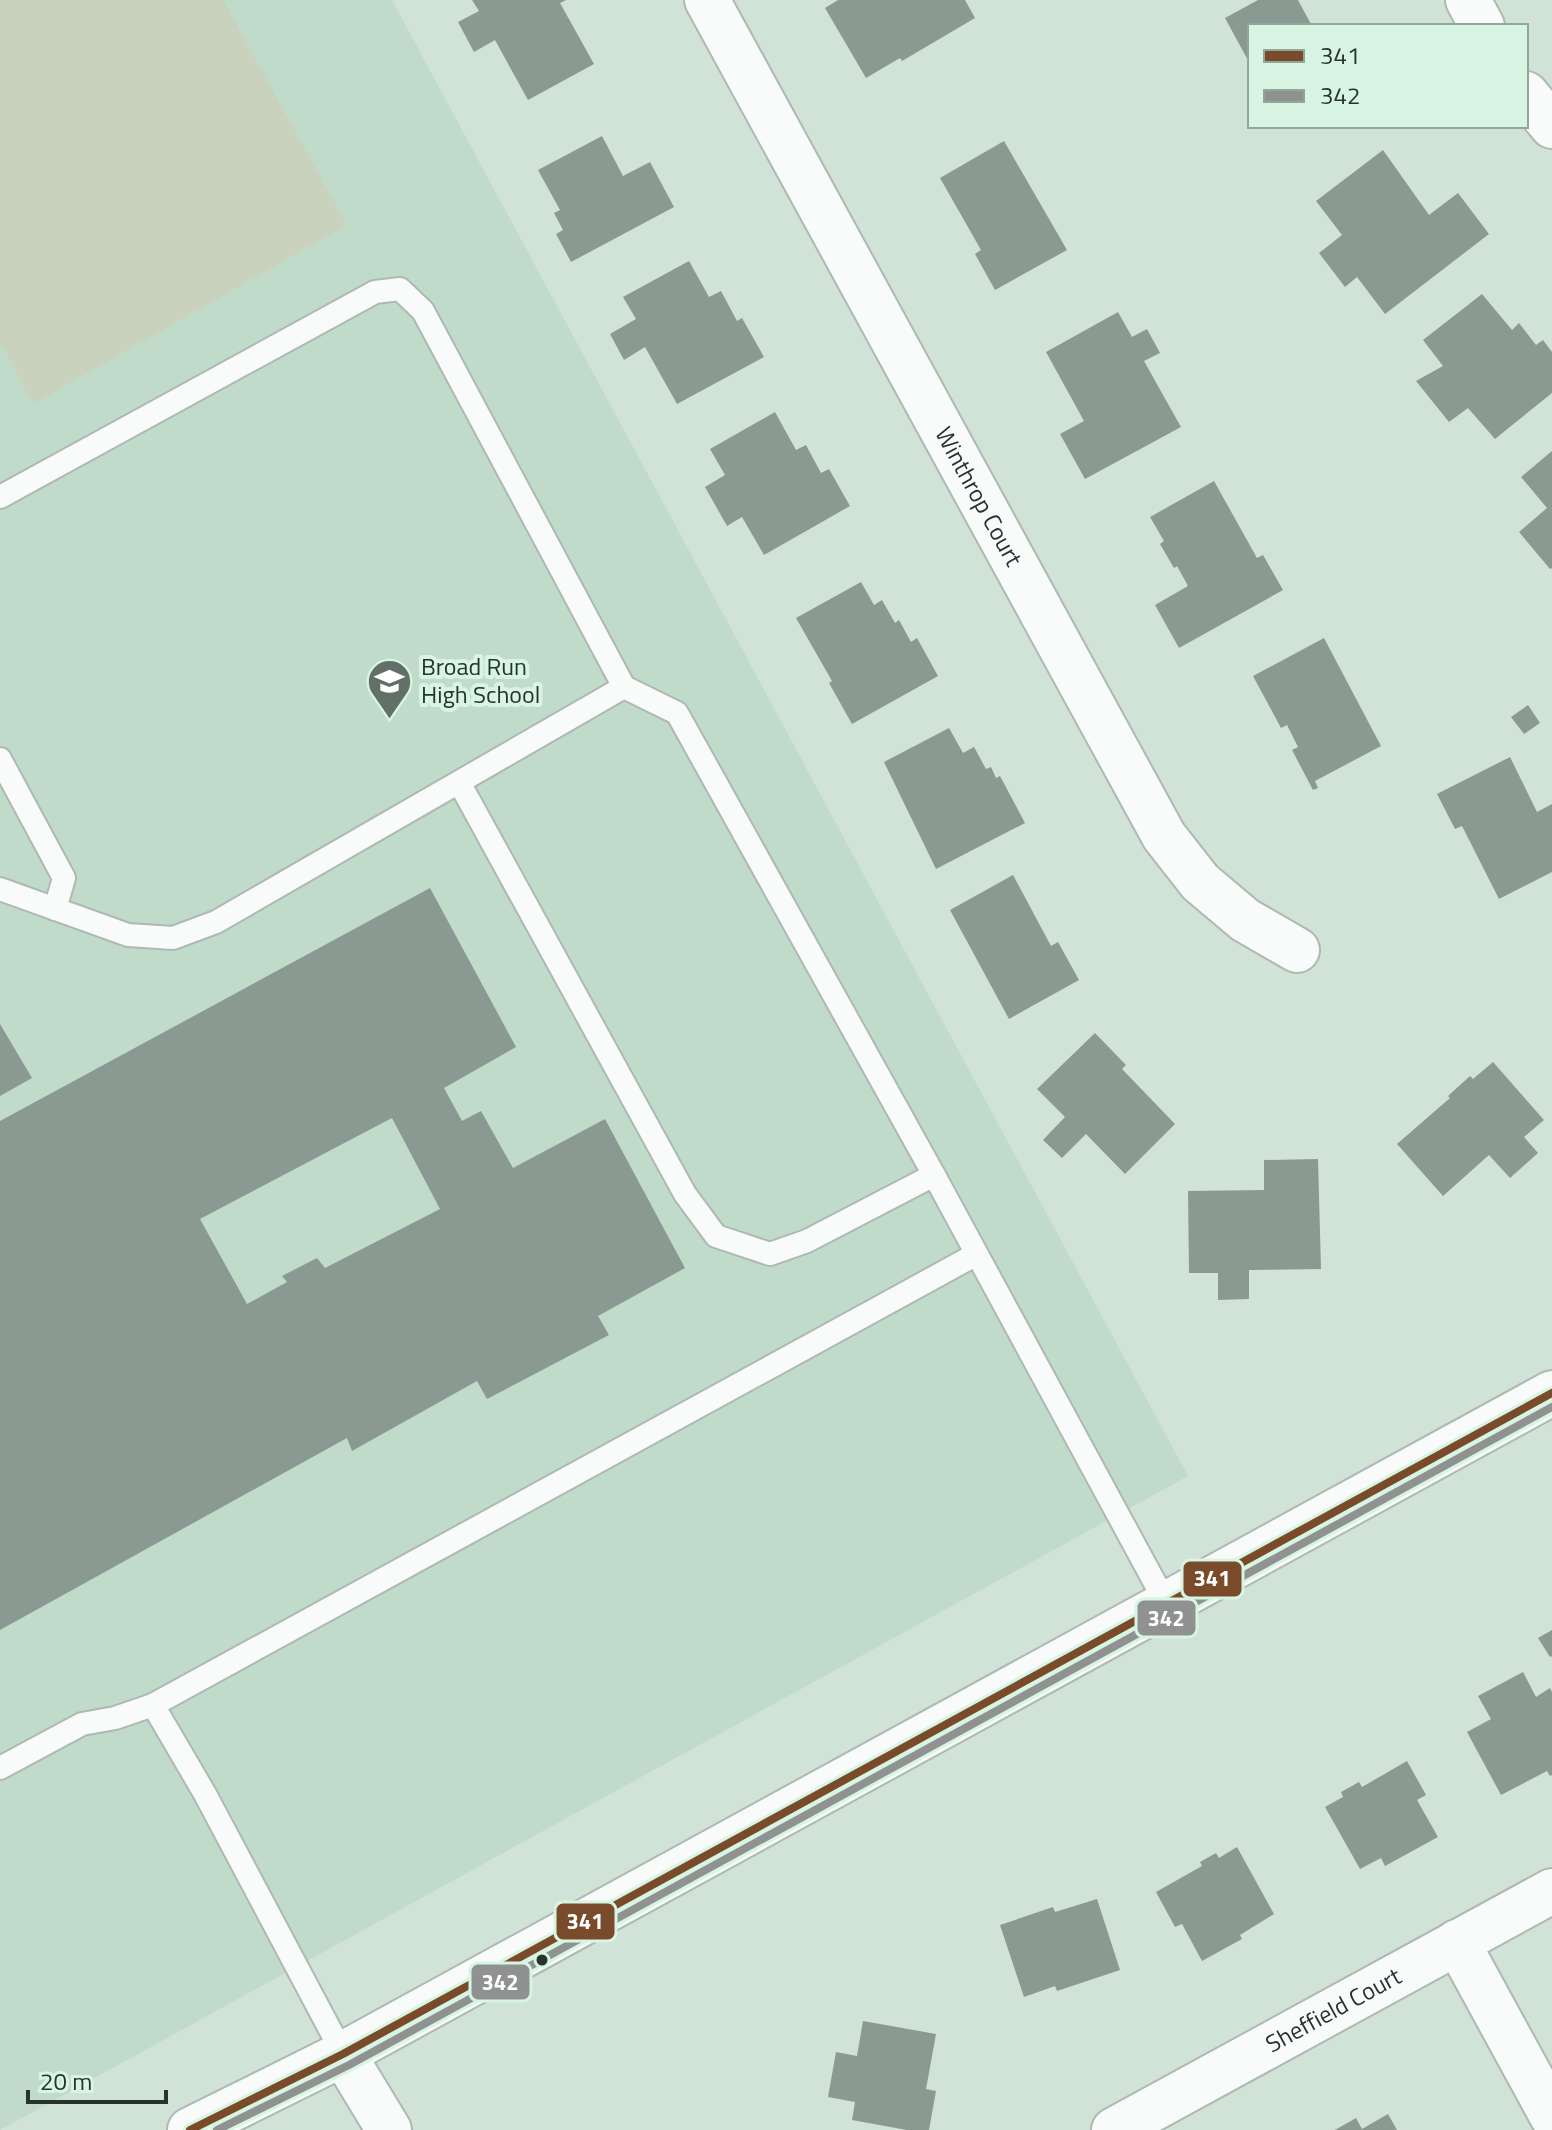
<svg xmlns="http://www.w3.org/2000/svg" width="1552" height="2130" viewBox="0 0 1552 2130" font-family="'Titillium Web',sans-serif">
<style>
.built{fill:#c1dbcb}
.green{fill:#c9d2bc}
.building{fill:#8b9993;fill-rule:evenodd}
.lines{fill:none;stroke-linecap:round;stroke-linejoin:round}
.service-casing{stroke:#adb9b2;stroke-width:26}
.minor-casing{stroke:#adb9b2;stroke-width:48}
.secondary-casing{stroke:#adb9b2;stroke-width:48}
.service{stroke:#f8fbf9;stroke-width:22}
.minor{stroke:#f8fbf9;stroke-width:44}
.secondary{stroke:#f8fbf9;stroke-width:44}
.bus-1-casing{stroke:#d8f5e3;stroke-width:14}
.bus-2-casing{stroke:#d8f5e3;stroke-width:14}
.bus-1{stroke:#7a4b2a;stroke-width:8}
.bus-2{stroke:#909291;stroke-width:8}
.bus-dot{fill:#27332c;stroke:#d8f5e3;stroke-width:3}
.labels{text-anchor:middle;stroke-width:8;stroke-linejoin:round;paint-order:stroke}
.street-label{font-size:24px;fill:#27332c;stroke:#d8f5e3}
.poi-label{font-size:24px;fill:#27332c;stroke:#d8f5e3;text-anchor:start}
.line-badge{stroke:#d8f5e3;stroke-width:3}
.badge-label{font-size:22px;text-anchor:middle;font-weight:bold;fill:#fff}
</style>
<rect width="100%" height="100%" fill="#d1e2d7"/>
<polygon class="built" points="0,0 392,0 1188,1476 0,2130"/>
<polygon class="green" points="0,0 223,0 347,225 33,404 0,342"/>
<g class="building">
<polygon points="472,0 566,0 560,3 594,64 528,100 495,40 474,52 458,22 479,11"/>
<polygon points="838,0 965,0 975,18 902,61 900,58 866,78 825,8"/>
<polygon points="1258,0 1298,0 1312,26 1250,26 1250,64 1225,18"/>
<polygon points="602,136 623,176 650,162 674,207 571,262 556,234 563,230 554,213 560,210 538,170"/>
<polygon points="1004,141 1067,250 995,290 975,254 981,250 940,178"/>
<polygon points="1383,150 1429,215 1458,193 1489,234 1385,314 1357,277 1345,287 1319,253 1342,235 1316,201"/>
<polygon points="689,261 709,297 721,291 737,321 742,318 764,357 677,404 645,347 624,360 610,334 636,319 623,297"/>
<polygon points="1482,294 1512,330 1519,323 1536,345 1543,340 1552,352 1552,393 1495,439 1468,408 1449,422 1416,381 1443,366 1423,340"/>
<polygon points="1118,312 1132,337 1147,329 1160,353 1144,361 1181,427 1085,479 1060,434 1084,421 1046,352"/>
<polygon points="775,412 796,450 806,445 821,473 829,469 850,506 764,555 742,517 727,526 705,487 725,475 710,449"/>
<polygon points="1552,451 1552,568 1550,569 1519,532 1547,508 1521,477"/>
<polygon points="1214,481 1257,558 1263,555 1283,590 1179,648 1155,605 1188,586 1177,566 1174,568 1160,544 1164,541 1150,517"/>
<polygon points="861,582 874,605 882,600 895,623 899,620 911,642 917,638 938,676 852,724 829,683 832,681 796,618"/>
<polygon points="1324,638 1381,746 1315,781 1318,788 1313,790 1292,750 1298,747 1287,725 1281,728 1253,676"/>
<polygon points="1528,705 1540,723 1524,734 1511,717"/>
<polygon points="949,728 963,753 974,747 986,769 991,767 996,778 1000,776 1025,823 936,869 884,762"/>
<polygon points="1510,757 1537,812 1552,804 1552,872 1499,899 1462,826 1455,829 1437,794"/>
<polygon points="1013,875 1051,946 1058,942 1079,980 1009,1019 950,910"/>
<path d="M 430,888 L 516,1047 L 444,1088 L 462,1121 L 481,1111 L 513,1168 L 605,1119 L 685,1268 L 598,1316 L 609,1335 L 487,1399 L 477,1381 L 352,1451 L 347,1438 L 0,1630 L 0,1121 ZM 392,1118 L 440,1209 L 325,1268 L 317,1258 L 282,1276 L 287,1282 L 247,1304 L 200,1219 Z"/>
<polygon points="0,1024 32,1078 0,1096"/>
<polygon points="1095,1033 1126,1065 1122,1069 1175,1124 1125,1174 1086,1134 1062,1158 1043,1140 1065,1117 1037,1089"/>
<polygon points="1493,1062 1544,1120 1524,1137 1538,1153 1510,1178 1489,1155 1443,1196 1397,1144 1450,1098 1448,1096 1470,1076 1473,1079"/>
<polygon points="1318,1159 1321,1269 1249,1270 1249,1299 1218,1300 1218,1273 1189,1273 1188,1191 1264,1190 1264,1160"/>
<polygon points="1552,1630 1552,1656 1550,1657 1538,1638"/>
<polygon points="1523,1672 1536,1697 1550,1688 1552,1692 1552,1775 1550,1776 1547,1771 1501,1795 1467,1732 1491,1719 1478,1696"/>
<polygon points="1407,1761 1426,1795 1417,1800 1438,1837 1385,1866 1381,1858 1360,1869 1325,1807 1343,1797 1341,1792 1359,1782 1362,1787"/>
<polygon points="1237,1847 1274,1914 1240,1935 1242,1939 1202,1961 1182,1924 1175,1927 1156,1892 1202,1866 1200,1862 1216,1853 1219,1858"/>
<polygon points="1097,1899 1120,1970 1057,1991 1055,1986 1024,1997 1000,1925 1053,1907 1055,1912"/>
<polygon points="863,2021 936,2034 926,2089 936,2091 929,2130 907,2130 852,2120 855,2102 828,2097 836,2052 857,2056"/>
<polygon points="1388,2114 1397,2130 1335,2130 1356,2118 1362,2129"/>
</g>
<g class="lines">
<defs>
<g id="service">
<polyline points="0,497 375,292 400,289 423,311 624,687 677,713 934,1175 1167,1605"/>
<polyline points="0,759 64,878 55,909"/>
<polyline points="460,784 685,1194 716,1236 770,1254 807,1241 934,1175"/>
<polyline points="0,889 128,935 173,938 216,922 624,687"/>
<polyline points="153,1705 975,1255"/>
<polyline points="0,1768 82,1724 115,1718 153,1705 205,1794 343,2054"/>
</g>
<g id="minor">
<path id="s1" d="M 707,0 L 1164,836 L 1200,882 L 1245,920 L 1297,950"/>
<polyline points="1468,0 1482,26"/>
<polyline points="1526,94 1552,126"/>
<polyline points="1457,1942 1552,2116"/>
<polyline points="343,2054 389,2130"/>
<path id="s2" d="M 1114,2130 L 1552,1891"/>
</g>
<polyline id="secondary" points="190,2130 343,2054 1552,1393"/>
</defs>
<use href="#service" class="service-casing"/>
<use href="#minor" class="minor-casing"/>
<use href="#secondary" class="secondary-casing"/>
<use href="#service" class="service"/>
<use href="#minor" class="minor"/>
<use href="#secondary" class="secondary"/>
<defs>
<polyline id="bus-1" points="190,2130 343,2054 1552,1393"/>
<polyline id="bus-2" points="217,2130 349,2065 1552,1407"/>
</defs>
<use href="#bus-1" class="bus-1-casing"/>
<use href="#bus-2" class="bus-2-casing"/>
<use href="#bus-1" class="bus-1"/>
<use href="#bus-2" class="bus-2"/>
</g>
<defs>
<symbol id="school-pin" viewBox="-11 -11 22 30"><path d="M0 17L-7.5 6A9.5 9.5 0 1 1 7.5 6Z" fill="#627068" stroke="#d8f5e3"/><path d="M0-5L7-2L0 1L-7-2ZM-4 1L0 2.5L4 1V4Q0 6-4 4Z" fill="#fff"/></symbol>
</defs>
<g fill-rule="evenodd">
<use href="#school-pin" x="364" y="656" width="51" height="69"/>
</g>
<circle class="bus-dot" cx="542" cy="1960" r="7"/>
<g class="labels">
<g class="street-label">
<text dy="8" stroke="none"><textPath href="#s1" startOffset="566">Winthrop Court</textPath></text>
<text dy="8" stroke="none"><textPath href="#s2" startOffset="250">Sheffield Court</textPath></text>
</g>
<g class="poi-label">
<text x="421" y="675">Broad Run<tspan x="421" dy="28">High School</tspan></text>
</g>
</g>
<g class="line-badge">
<rect x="1182" y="1560" width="61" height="38" rx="8" fill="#7a4b2a"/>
<rect x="1136" y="1599" width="61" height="38" rx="8" fill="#909291"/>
<rect x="555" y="1902" width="61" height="39" rx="8" fill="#7a4b2a"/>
<rect x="470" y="1963" width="61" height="38" rx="8" fill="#909291"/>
</g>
<g class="badge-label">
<text x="1212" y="1586">341</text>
<text x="1166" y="1626">342</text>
<text x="585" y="1929">341</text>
<text x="500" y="1990">342</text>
</g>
<rect x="1248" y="24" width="280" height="104" fill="#d8f5e3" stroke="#91a79a" stroke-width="2"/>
<rect x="1264" y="50" width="40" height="12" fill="#7a4b2a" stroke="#91a79a" stroke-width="2"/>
<text x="1320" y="64" font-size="24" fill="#27332c">341</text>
<rect x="1264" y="90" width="40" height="12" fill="#909291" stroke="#91a79a" stroke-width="2"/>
<text x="1320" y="104" font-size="24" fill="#27332c">342</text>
<path d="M28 2090v12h138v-12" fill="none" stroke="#27332c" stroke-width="4"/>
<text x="40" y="2090" font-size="24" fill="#27332c" stroke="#d8f5e3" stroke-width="6" paint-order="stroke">20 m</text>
</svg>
